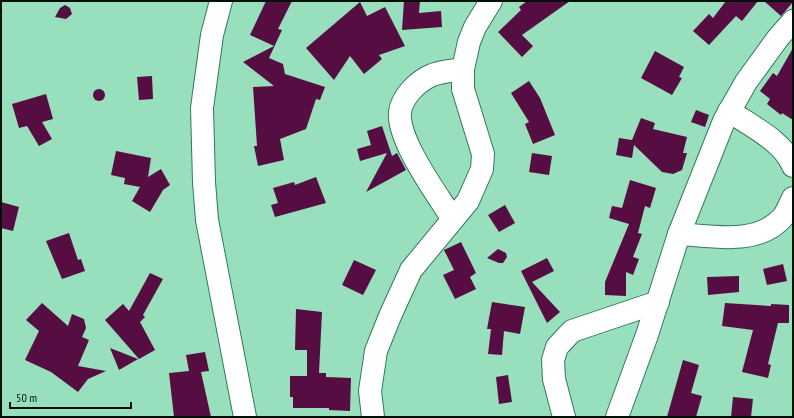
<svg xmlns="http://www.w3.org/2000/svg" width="794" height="418" viewBox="0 0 794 418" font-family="'PT Sans Narrow',sans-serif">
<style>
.building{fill:#560d41}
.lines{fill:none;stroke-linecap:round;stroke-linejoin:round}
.minor-casing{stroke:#31795a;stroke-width:24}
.minor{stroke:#fff;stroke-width:22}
</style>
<rect width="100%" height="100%" fill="#98e0bd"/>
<g class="building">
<polygon points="266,1 292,1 278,29 282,30 269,58 283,64 285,74 325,87 320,100 316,99 306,129 280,139 284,160 258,166 254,146 257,146 253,87 274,86 243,62 274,46 250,35"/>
<polygon points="404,1 420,1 419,13 441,11 442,27 402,30"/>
<polygon points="527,1 570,1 522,35 533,46 522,57 498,32 521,10 519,7"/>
<polygon points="726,1 758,1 742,21 736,16 709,45 693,31 709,14 713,18"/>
<polygon points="764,1 793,1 793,2 781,16"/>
<polygon points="360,2 367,16 385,7 405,46 379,55 382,59 364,74 350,56 334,80 306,48"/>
<polygon points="65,5 70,8 72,14 66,19 55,17 60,8"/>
<polygon points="793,48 793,120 782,113 781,115 767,104 770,99 760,91 773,73 777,76"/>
<polygon points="655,51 684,67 679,77 682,78 672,95 641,78"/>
<polygon points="152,76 153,99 139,100 137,77"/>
<polygon points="529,81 540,98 555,135 533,144 525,124 529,122 511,93"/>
<circle cx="99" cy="95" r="6"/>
<polygon points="46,94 53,119 42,122 52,139 39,146 27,126 19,128 12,104"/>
<polygon points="696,110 709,115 705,127 691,122"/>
<polygon points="641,118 655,123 653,129 687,137 683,153 687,153 682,170 673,174 662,172 634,145 632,158 616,155 619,138 632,140"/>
<polygon points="382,126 392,156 397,153 406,170 366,192 387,153 360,161 357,149 371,145 367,131"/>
<polygon points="116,151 151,158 148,177 161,169 170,185 163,190 150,212 132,201 140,187 124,184 125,178 111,175"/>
<polygon points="532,153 552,156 549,175 529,172"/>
<polygon points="316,177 326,203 275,217 271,205 278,203 273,188 294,182 295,185"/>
<polygon points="630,180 656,188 650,208 645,206 638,233 642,234 633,257 639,259 633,275 626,272 626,296 605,295 605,282 629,224 609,218 612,206 622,208"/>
<polygon points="1,202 19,207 13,231 1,228"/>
<polygon points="505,205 515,223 499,232 488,215"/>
<polygon points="69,233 78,260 81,259 85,271 62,279 46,241"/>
<polygon points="461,242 476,273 470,277 476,289 455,299 443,275 454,270 444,250"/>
<polygon points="498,249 506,253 507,257 503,263 499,263 487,258"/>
<polygon points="547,258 554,271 532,282 560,312 547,323 521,271"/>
<polygon points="354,260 376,270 363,295 342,285"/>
<polygon points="783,264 787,281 767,285 763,269"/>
<polygon points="150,273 163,279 143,315 145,317 140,322 155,350 139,359 105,320 123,304 129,311"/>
<polygon points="739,276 739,292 708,295 707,277"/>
<polygon points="492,302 525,307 520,334 504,331 502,355 488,354 491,329 487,329"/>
<polygon points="42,303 68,326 72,314 84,319 86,328 82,337 89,340 78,366 106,371 88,379 78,392 51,372 25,360 39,331 26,320"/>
<polygon points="725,303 771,306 771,304 789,305 789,323 778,323 768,364 771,365 768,378 742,372 753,330 722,326"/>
<polygon points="296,309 322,312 319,373 326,373 326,377 351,378 350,411 329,410 329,408 293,408 293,397 290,397 290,376 307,376 307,350 295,350"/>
<polygon points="110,348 138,359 119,370"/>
<polygon points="205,352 209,371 201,372 211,417 174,417 169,373 189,371 186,355"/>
<polygon points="683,360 699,365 691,393 702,396 696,417 667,417"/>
<polygon points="508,375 512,402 499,404 496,377"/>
<polygon points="733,397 753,399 751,417 731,417"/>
</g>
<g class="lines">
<defs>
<g id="minor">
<polyline points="221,1 212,35 202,108 204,182 207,220 245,417"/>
<path d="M 729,111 C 751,126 783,141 793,166"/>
<path d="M 452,218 C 437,194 397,140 400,112 C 402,97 417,82 430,76 C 440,71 453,71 463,69"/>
<path d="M 679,234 C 713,236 758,246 783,217 C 787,212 790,204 793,198"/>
<polyline points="373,417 370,391 376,351 390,316 411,270 468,201 482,169 483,154 463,89 463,69 469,42 475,27 491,1"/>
<polyline points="564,417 554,379 553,360 557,347 572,331 658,302"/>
<polyline points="617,417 647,335 679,234 724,121 746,82 778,38 793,21"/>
</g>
</defs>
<use href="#minor" class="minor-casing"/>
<use href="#minor" class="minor"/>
</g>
<rect width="794" height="418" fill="none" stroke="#001007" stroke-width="4"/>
<path d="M10 402v6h121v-6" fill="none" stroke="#001007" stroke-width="2"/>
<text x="16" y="402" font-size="12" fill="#001007" stroke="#98e0bd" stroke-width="3" paint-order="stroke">50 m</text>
</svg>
